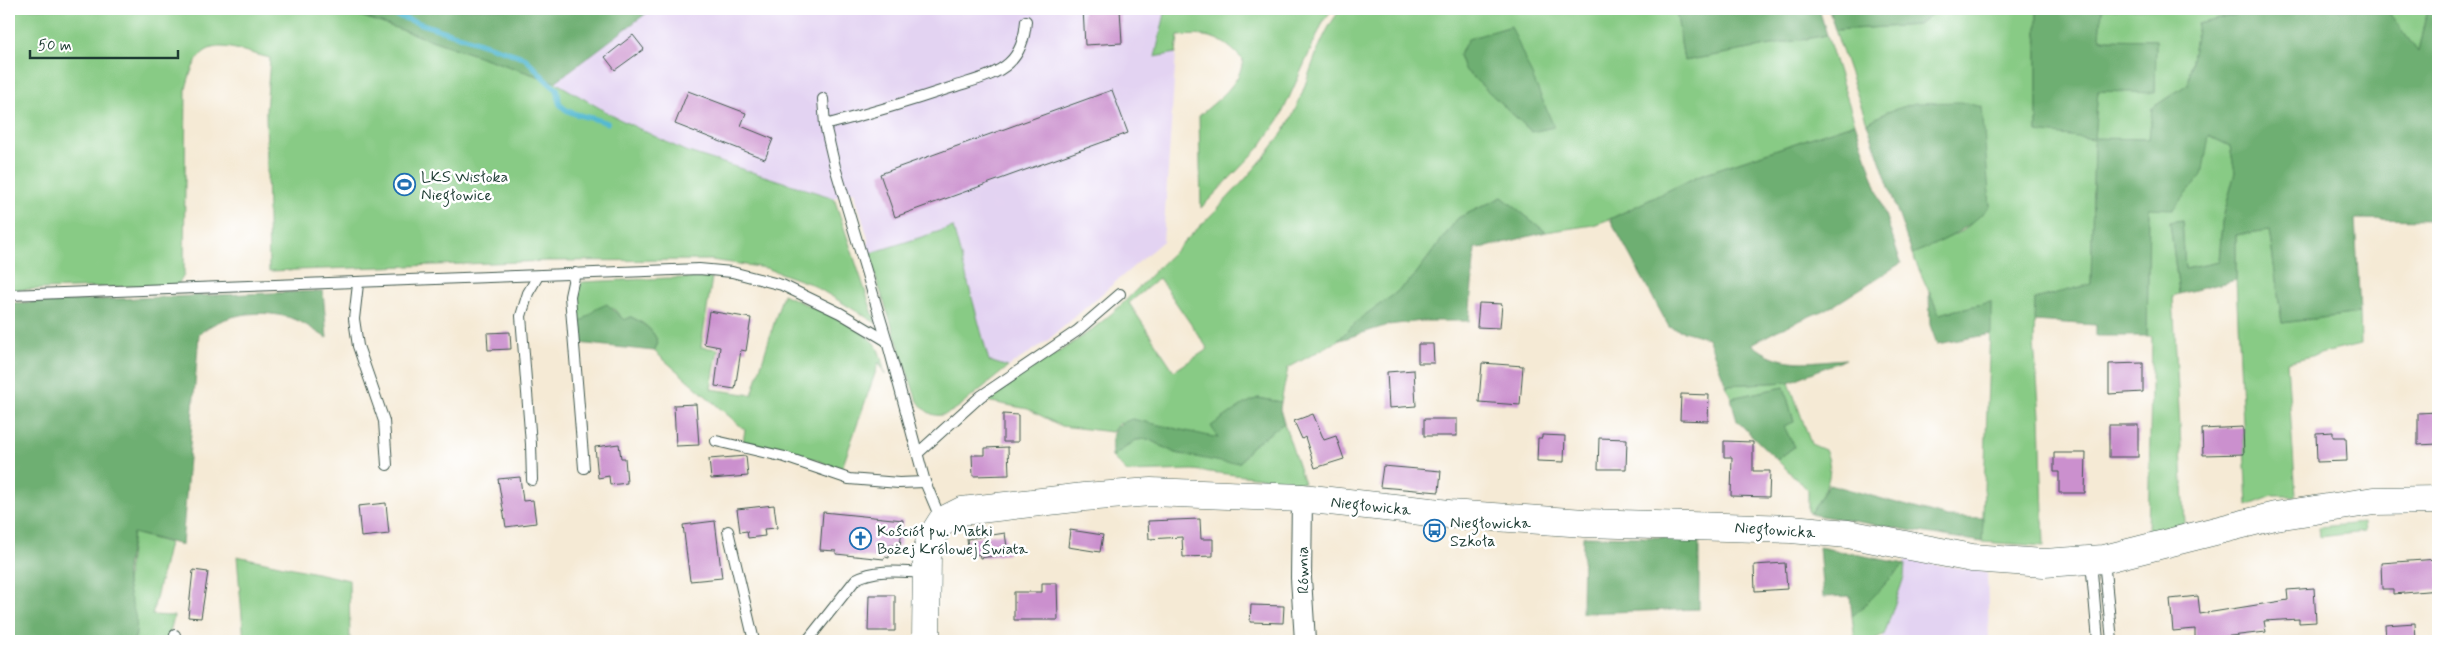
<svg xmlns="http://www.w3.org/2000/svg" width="2447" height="650" viewBox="0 0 2447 650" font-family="Mynerve,sans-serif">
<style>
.built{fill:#e3d3f2}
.green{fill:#88cb85;stroke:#54845c;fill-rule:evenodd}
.forest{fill:#6eaf72;stroke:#467653}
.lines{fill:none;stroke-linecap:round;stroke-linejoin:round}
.stream{stroke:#54b9d2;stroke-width:5.5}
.building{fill:#cb90ce}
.lane-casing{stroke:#3f574c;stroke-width:12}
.street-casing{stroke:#3f574c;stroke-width:22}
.secondary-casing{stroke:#3f574c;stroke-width:29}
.lane{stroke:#fff;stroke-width:10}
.street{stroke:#fff;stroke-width:20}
.secondary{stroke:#fff;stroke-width:28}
.labels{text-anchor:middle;stroke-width:5;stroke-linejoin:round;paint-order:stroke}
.poi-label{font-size:16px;fill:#1f3d34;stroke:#fff;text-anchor:start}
.street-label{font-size:16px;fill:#1f3d34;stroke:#fff}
</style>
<rect width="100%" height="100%" fill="#fff"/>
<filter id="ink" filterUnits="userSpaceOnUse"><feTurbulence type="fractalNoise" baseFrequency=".02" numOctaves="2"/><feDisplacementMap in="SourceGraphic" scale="10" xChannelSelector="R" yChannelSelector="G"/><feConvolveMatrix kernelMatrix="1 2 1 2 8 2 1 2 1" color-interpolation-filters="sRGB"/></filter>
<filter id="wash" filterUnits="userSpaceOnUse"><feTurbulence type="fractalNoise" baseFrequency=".0096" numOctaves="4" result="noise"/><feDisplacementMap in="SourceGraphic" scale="20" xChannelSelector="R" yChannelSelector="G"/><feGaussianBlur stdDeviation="1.12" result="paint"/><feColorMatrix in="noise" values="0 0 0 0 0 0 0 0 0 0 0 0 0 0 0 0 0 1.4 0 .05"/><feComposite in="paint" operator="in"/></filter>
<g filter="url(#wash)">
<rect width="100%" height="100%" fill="#f5ead5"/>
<g class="built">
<polygon points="652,9 1166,9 1155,57 1176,53 1163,241 1047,341 1008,367 989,361 953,228 868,254 868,238 854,191 834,198 685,151 615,117 555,82"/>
<polygon points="1905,560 1987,572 1989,641 1882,641 1904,577"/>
</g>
<g class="green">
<path d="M 9,9 L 340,9 L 555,82 L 615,117 L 685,151 L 834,198 L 876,323 L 811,284 L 766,268 L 711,260 L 547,261 L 269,271 L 266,111 L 270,58 C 224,47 200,30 186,89 L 184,274 L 178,285 L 9,290 Z"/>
<path d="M 1166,9 L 1333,9 L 1324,20 L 1280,118 L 1260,147 L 1201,208 L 1199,116 C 1217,100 1240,85 1243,60 C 1221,36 1209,34 1178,36 L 1176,53 L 1155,57 Z"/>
<path d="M 1341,9 L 1676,9 L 1684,61 L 1827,35 L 1855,123 L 1700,175 L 1610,219 L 1593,225 L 1546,232 L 1502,197 L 1458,218 L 1412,279 L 1392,296 L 1362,317 L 1337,341 L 1288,368 L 1281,402 L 1258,398 L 1219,438 L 1119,423 L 1112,432 L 1061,426 L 1028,409 L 986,401 C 1022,370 1067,351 1104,320 C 1128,300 1149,276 1172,254 C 1209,217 1248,180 1279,138 C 1308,99 1310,47 1341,9 ZM 1459,55 L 1532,132 L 1464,69 ZM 1159,278 L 1208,349 L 1174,371 L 1129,303 Z"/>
<polygon points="1938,9 2037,9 2037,132 2094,138 2098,91 2155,92 2156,40 2100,39 2102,9 2260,9 2198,24 2188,84 2152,108 2150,139 2094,139 2091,285 2035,299 2034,344 2040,415 2044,546 1982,542 1991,302 1939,314 1912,254 1963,231 1990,206 1988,191 1887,112 1867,123 1835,30 1918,25"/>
<polygon points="2386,9 2427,9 2418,52"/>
<polygon points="2209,136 2230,146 2235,172 2222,222 2219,262 2185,269 2182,220 2170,222 2179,294 2173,296 2185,523 2148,533 2152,336 2147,336 2149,208"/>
<path d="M 953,227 L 989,361 L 1008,367 C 997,376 986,385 975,394 C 954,411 935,430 916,398 L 868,254 Z"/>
<polygon points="2269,230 2282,323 2360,313 2361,344 2287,362 2296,496 2273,496 2247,506 2236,280 2236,235"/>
<path d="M 668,278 L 712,278 L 701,347 L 718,349 L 711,389 L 752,395 L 783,294 C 808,306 855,323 873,342 C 881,350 882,364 885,375 L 879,362 L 841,471 L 815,459 L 743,442 L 745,430 L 654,351 L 658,343 C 654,330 643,322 631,317 L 624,320 L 613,308 L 575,327 L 577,287 L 583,282 Z"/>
<path d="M 1789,382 L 1811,444 L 1825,450 C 1837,475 1824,492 1811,513 L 1808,511 L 1808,490 L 1777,460 L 1794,447 L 1783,425 L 1794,422 L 1784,387 L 1731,398 L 1726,385 Z"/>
<polygon points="1284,423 1304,483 1193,470 1127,472 1112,457 1136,440 1148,439 1175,453 1240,462 1251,447"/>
<polygon points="2364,523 2365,532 2319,537 2318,527"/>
<polygon points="133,533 169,543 152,615 174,616 168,641 133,641 136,636 127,583"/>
<polygon points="237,556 349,580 350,641 244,641"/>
<path d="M 1905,564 L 1904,577 L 1884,635 L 1869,641 L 1855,641 L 1852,616 C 1872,601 1886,581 1905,564 Z"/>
</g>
<g class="forest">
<polygon points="340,9 652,9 555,82"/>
<polygon points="1676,9 1819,9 1827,35 1684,61"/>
<polygon points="1829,9 1938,9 1918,25 1835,30"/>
<polygon points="2037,9 2102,9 2100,39 2156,40 2155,93 2098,91 2094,138 2149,139 2152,108 2188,84 2198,24 2260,9 2386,9 2418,52 2427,9 2438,9 2438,220 2355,219 2360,313 2282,323 2269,230 2236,235 2236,280 2179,294 2170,222 2182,220 2185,269 2219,262 2222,222 2235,172 2230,146 2209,136 2202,175 2173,209 2149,208 2147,336 2096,336 2096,325 2034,321 2035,299 2091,284 2094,139 2037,132"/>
<polygon points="1511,26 1554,127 1532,132 1464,69 1459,55 1468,39"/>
<path d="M 1960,102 L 1982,107 L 1990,206 C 1968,230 1942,242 1912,254 L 1867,123 L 1887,112 L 1915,103 Z"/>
<path d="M 1855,123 L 1901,263 L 1833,306 L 1776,331 L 1752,344 C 1781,369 1811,361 1846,359 L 1789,382 L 1726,385 L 1708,338 L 1669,327 L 1610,219 L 1700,175 Z"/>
<polygon points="1502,197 1546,232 1487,247 1475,248 1469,321 1422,321 1388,325 1337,341 1362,317 1392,296 1412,279 1458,218"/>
<path d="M 323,291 L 327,338 C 316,332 305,323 294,319 C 262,308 224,313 199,334 L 182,545 L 133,533 C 131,549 125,569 127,584 C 129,602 143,624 133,641 L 9,641 L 9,303 Z"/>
<polygon points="1929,292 1939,314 1991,302 1991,334 1937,344 1930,325"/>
<path d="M 607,304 L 624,320 L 631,317 C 643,323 654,330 658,343 L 654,351 L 578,343 L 575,327 L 596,309 Z"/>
<polygon points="1784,387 1794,422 1784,426 1794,447 1777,460 1737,421 1731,398"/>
<path d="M 1258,398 L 1281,402 L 1280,409 L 1284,423 L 1251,447 L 1240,462 L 1226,463 L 1175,453 L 1148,439 L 1136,440 L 1112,457 C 1112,435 1109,427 1132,419 L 1218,438 L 1211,426 L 1244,404 Z"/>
<polygon points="1829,484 1947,517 1983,518 1982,542 1815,515 1811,513"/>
<polygon points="1583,536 1699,538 1699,609 1582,613"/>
<path d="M 1819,547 L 1905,564 C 1886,581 1872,601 1852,616 L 1850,596 L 1823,597 Z"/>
</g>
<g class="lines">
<path class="stream" d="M 376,9 L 523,57 C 536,66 543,81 557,89 C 559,94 557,99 560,104 C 569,117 593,116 607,123"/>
</g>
<g id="blocks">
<g class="building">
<polygon points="1083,9 1120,9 1122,43 1085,45"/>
<polygon points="633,35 644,49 615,70 605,57"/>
<polygon points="1112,90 1128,133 895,217 880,174"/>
<polygon points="688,91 746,113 741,126 773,139 765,159 675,124"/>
<polygon points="1479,303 1502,304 1500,328 1477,327"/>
<polygon points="709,311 751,318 746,351 741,350 735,389 715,386 720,347 704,344"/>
<polygon points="510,332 511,349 488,350 487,333"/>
<polygon points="1418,344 1433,344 1434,363 1418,363"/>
<polygon points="1482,363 1523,366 1520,405 1479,402"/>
<polygon points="2143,363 2143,392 2109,394 2109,364"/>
<polygon points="1414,370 1416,406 1389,408 1387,372"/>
<polygon points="1681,394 1709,395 1708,421 1680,420"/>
<polygon points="696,404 699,445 676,446 674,405"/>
<polygon points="2438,412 2438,444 2418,445 2418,413"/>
<polygon points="1003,414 1018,415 1018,442 1003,442"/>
<polygon points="1313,414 1324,440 1336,436 1344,459 1315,468 1305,437 1302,439 1294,421"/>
<rect x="1424" y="419" width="33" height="17"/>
<rect x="2109" y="425" width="29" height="32"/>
<polygon points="2243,427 2244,454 2203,455 2202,429"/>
<polygon points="2333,432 2333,437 2346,437 2347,461 2317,462 2316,433"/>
<polygon points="1542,435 1565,436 1564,462 1537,461 1538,438 1542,438"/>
<polygon points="1599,438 1627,439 1626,469 1598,469"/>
<polygon points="1724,441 1753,442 1753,471 1770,471 1769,497 1731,496 1732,457 1724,457"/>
<polygon points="619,444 621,458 625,458 627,483 610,485 609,476 598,478 595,447"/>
<polygon points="1008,447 1009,475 973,476 972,455 985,455 985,448"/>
<polygon points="2054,453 2086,453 2085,493 2059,493 2059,472 2054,472"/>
<polygon points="746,456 748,476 711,479 709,459"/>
<polygon points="1383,466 1441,471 1439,492 1380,487"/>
<polygon points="520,477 523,501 533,500 536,523 506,527 498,479"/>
<polygon points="386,503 389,534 361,537 358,506"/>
<polygon points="774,505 777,528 764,529 765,536 748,538 747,531 740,532 737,509"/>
<polygon points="823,512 903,520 900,546 890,545 889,558 885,557 884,559 836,554 836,551 820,550"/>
<polygon points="1200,519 1201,539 1213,539 1213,556 1183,557 1182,537 1149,539 1148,521"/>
<polygon points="715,521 722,578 690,581 683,525"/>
<polygon points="1070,530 1103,535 1100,552 1068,547"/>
<polygon points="1005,533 1008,554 980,558 979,554 969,556 967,539"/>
<polygon points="2438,559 2438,590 2393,594 2393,589 2382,589 2381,563"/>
<polygon points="1785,563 1787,589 1755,591 1754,565"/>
<polygon points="193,570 208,572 201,618 188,617"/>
<polygon points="1042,583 1057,583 1058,620 1014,620 1014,592 1042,592"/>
<polygon points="2314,588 2316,622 2299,623 2299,619 2264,621 2266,632 2195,640 2195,629 2173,631 2170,599 2198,596 2200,614 2288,600 2287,590"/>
<polygon points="869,595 895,595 895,631 868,631"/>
<polygon points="1251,605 1284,606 1283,623 1250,622"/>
<polygon points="2415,623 2416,641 2386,641 2385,625"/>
</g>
</g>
</g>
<g filter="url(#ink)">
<use href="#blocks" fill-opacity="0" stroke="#3f574c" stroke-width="1"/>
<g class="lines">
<defs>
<g id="lane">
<polyline points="823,99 825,125 835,167 887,341"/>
<path d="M 825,125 C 868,114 911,101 953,87 C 971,81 995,76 1009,63 C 1021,52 1025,35 1026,21"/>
<polyline points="575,273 570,296 584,468"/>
<polyline points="358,284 354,319 358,346 384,421 387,465"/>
<polyline points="9,295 699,269 732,272 782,285 840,313 887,341 925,482 941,520"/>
<polyline points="716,441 785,457 849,479 899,483 925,482"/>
<polyline points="918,453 981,396 1077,331 1120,294"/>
<polyline points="532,480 531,444 521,316 528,293 538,276"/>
<polyline points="728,531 754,641"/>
<polyline points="2104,560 2112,641"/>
<polyline points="2091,561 2098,641"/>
<polyline points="174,641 175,635"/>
<path d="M 807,641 L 856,579 C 877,568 902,572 926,573"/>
</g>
<polyline id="street" points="1302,498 1301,578 1305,641"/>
<polyline id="secondary" points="926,641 927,553 930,540 942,521 962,511 1084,497 1151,492 1302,498 1449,514 1585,523 1791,529 1848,534 1972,558 2044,563 2104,559 2275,516 2374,501 2438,500"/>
</defs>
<use href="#lane" class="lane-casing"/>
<use href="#street" class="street-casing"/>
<use href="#secondary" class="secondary-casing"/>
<use href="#lane" class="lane"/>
<use href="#street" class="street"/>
<use href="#secondary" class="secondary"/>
</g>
</g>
<defs>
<symbol id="stadium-ring" viewBox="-11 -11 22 22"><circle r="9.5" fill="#fff" stroke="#1f6fb2" stroke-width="1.5"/><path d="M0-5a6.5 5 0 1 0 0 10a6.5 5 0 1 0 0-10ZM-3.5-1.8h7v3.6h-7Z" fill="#1f6fb2"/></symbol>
<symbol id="bus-ring" viewBox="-11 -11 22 22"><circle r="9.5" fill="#fff" stroke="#1f6fb2" stroke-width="1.5"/><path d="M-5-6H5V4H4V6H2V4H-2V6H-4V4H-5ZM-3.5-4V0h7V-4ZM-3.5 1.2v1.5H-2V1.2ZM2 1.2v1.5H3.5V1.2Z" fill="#1f6fb2"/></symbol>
<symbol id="church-ring" viewBox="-11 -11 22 22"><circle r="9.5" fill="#fff" stroke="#1f6fb2" stroke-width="1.5"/><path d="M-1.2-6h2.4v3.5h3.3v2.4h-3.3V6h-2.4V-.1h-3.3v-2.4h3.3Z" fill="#1f6fb2"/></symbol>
</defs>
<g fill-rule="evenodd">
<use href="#stadium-ring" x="392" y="172" width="25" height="25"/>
<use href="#bus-ring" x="1422" y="518" width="25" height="25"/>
<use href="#church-ring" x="848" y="526" width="25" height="25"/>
</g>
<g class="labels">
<g class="poi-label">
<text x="421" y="182">LKS Wisłoka<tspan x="421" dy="18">Niegłowice</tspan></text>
<text x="1450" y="528">Niegłowicka<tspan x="1450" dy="18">Szkoła</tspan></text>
<text x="877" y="536">Kościół pw. Matki<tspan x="877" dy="18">Bożej Królowej Świata</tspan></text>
</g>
<g class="street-label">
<text transform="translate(1371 505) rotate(6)" y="6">Niegłowicka</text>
<text transform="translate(1775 529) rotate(4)" y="6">Niegłowicka</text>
<text transform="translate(1302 570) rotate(-91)" y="6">Równia</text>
</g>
</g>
<rect width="2447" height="650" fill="none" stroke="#fff" stroke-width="30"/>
<path d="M30 50v8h148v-8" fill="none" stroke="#1f3d34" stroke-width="2.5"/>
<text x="38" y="50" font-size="15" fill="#1f3d34" stroke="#ffffff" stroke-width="4" paint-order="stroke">50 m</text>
</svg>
